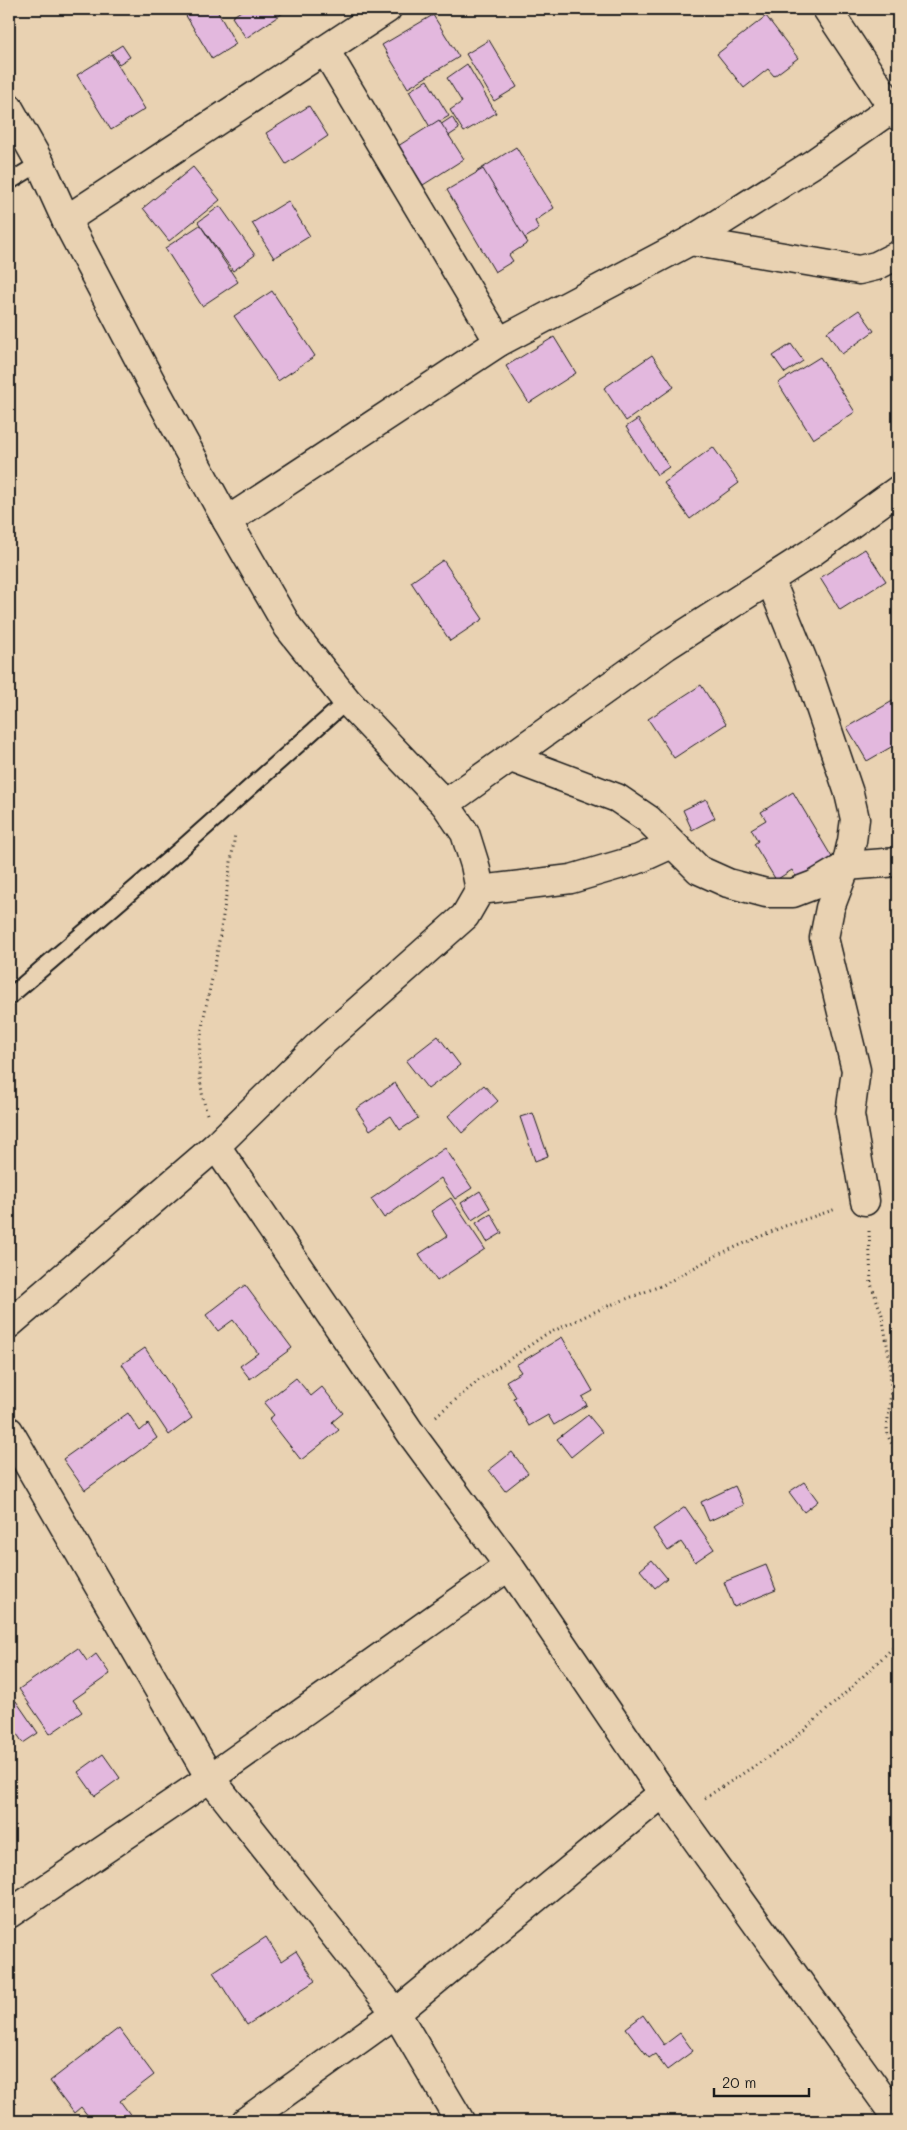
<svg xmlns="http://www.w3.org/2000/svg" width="907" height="2130" viewBox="0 0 907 2130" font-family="Mali,sans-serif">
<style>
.building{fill:#e3b8de;stroke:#1c1c1c}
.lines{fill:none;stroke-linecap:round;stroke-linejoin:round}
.lane-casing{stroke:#1c1c1c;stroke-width:19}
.street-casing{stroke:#1c1c1c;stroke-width:31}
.path{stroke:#1c1c1c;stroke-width:3;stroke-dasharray:1 4;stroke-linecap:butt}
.lane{stroke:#e9d2b2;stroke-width:15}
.street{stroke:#e9d2b2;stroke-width:28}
</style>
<rect width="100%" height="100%" fill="#e9d2b2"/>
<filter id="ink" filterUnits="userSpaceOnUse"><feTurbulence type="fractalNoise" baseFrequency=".02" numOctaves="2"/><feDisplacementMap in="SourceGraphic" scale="10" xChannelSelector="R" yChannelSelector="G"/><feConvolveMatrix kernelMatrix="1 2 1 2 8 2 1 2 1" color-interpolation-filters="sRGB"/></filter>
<g filter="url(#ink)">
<g class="building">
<polygon points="182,9 216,9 236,44 212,59"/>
<polygon points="244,9 289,9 246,38 232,17"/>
<polygon points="433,15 459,57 408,88 382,45"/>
<polygon points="766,16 798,58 774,76 768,69 744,88 717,54"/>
<polygon points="489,40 517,87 494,101 466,54"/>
<polygon points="122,45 130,57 119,64 111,52"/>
<polygon points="111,54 145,109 111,130 77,75"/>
<polygon points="467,64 496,113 464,132 450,110 462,102 447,78"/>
<polygon points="427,80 449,116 430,127 409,91"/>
<polygon points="309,106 328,136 286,164 266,133"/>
<polygon points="452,117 459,129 438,143 431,131"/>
<polygon points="439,120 464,159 423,185 398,146"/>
<polygon points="516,147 554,208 535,221 539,229 519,242 476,172"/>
<polygon points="193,167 220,200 169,241 143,208"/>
<polygon points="483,169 528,243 509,255 513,261 495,272 447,190"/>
<polygon points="288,201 310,236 274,258 252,223"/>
<polygon points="220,206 255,255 233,271 198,222"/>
<polygon points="200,225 238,282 202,306 165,248"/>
<polygon points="272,291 315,356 278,381 234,316"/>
<polygon points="859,310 874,331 842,354 827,332"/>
<polygon points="554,337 576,373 529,403 506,366"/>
<polygon points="791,344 803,361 785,373 773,356"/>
<polygon points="652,355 674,387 626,421 604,388"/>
<polygon points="820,357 855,412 813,439 778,383"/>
<polygon points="638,419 669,467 657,475 626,427"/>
<polygon points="713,447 739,483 690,519 664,483"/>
<polygon points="865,549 886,581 840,610 820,578"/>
<polygon points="443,560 483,619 450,641 411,582"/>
<polygon points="701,685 726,724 674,758 648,719"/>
<polygon points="898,698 898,743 867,761 847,727"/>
<polygon points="793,792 833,859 798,880 792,870 776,880 754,844 758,841 751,829 766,820 761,812"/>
<polygon points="706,799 715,818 692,830 683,810"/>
<polygon points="438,1036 460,1065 428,1089 406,1061"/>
<polygon points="395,1083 418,1118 400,1130 391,1116 370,1130 356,1109"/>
<polygon points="484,1085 498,1101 462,1133 448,1116"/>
<polygon points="533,1113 548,1156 535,1161 520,1117"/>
<polygon points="445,1148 472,1188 455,1199 441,1178 384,1218 371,1199"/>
<polygon points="480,1191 490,1208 472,1220 461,1203"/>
<polygon points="451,1198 485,1249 437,1281 419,1254 447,1236 431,1211"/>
<polygon points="491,1214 502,1233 487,1242 476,1223"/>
<polygon points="245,1285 292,1348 250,1379 240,1366 258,1353 233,1320 218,1331 206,1315"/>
<polygon points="562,1337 593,1391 582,1397 587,1405 554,1425 548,1415 529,1426 513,1398 516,1397 506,1381 521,1372 516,1365"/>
<polygon points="145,1348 192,1418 169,1435 122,1364"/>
<polygon points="296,1378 311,1396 322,1387 343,1413 332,1422 339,1430 301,1460 269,1419 274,1415 264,1403"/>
<polygon points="128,1413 140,1431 148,1424 157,1438 85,1490 63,1459"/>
<polygon points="588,1415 602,1432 571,1457 557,1439"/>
<polygon points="512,1452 528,1473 505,1491 489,1470"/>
<polygon points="804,1482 818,1501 804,1512 789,1492"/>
<polygon points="735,1486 744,1505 709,1521 701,1502"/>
<polygon points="685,1507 714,1549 695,1562 681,1542 668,1551 653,1529"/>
<polygon points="652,1560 667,1578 655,1588 640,1570"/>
<polygon points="766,1565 776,1590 734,1607 724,1582"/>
<polygon points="78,1648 87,1661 96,1654 110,1674 73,1700 82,1712 50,1734 19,1689"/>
<polygon points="16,1701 38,1733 23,1743 9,1722 9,1706"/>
<polygon points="103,1754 120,1778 95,1796 78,1772"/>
<polygon points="266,1937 281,1961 296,1951 315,1981 247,2025 213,1972"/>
<polygon points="643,2015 664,2045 680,2033 693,2051 667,2070 655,2054 649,2058 626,2028"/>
<polygon points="119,2028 154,2075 120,2101 132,2117 126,2121 92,2121 81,2107 74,2113 50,2081"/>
</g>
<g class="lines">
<defs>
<g id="lane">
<polyline points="9,182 40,163"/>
<polyline points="9,997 181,849 347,701"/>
</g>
<g id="street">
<polyline points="827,9 898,116"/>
<polyline points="325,50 499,342"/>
<polyline points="9,108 40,163 66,220 150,380 227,521 288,627 347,701 445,804 465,833 475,865 480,890 465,916 316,1048 216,1146 9,1324"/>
<polyline points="66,220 387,9"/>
<polyline points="690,241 859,270 876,266 898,255"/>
<polyline points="227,521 499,342 690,241 814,163 898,104"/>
<polyline points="770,579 810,678 849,793 855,819 852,841 846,866 830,908 824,938 856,1070 850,1115 865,1201"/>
<polyline points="511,758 617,798 648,819 699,870 728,883 766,893 793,893 814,885 846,866 898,862"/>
<polyline points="445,804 666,646 811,553 898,490"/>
<polyline points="480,890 571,879 639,859 672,844"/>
<polyline points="216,1146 412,1435 509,1566 663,1793 898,2120"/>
<polyline points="9,1431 210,1778 396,2013 460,2121"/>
<polyline points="9,1914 210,1778 509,1566"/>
<polyline points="246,2121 396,2013 663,1793"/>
</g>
</defs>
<use href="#lane" class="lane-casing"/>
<use href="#street" class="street-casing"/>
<g class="path">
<path d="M 207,1114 C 190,1054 205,1017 216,959 C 223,918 229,876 235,834"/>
<polyline points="869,1231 871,1284 882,1315 890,1361 891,1392 887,1428 888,1436 898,1457"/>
<polyline points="436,1416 483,1377 545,1335 605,1307 663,1285 717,1255 785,1226 836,1209"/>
<polyline points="705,1798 787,1745 838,1700 898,1643"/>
</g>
<use href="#lane" class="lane"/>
<use href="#street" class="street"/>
</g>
</g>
<rect width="907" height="2130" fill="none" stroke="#e9d2b2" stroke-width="30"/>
<rect x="15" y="15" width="877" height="2100" fill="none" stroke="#1c1c1c" stroke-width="2" filter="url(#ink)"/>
<path d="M714 2088v8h95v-8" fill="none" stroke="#1c1c1c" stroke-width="2.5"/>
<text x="722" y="2088" font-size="15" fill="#1c1c1c" stroke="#e9d2b2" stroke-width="4" paint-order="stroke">20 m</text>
</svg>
